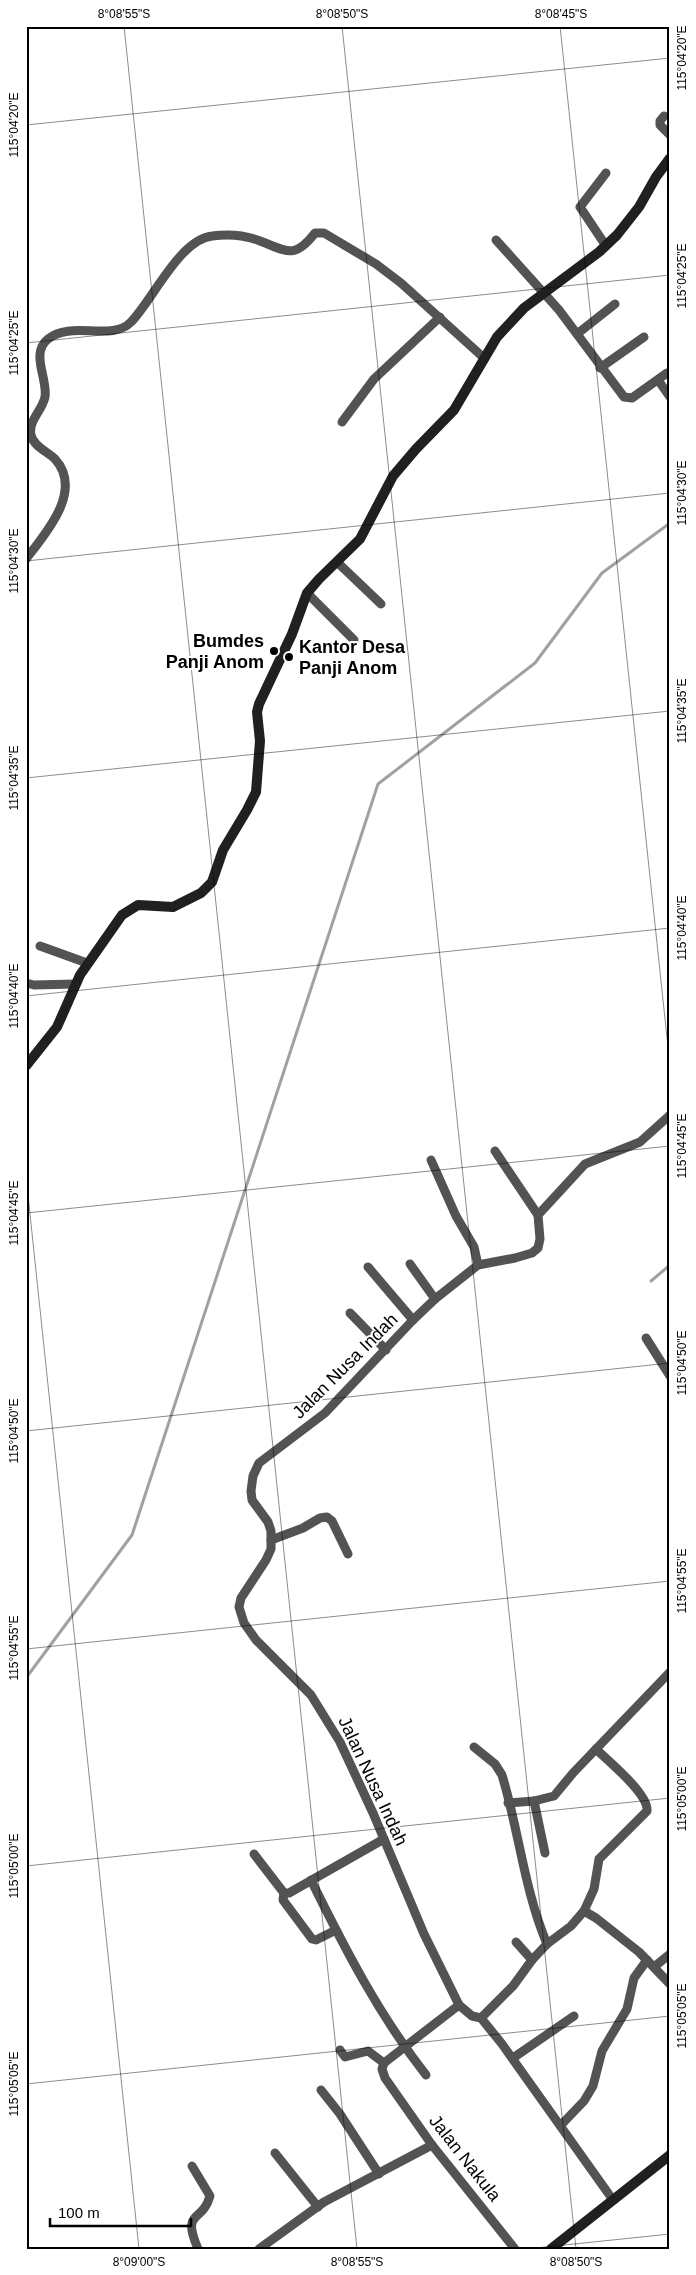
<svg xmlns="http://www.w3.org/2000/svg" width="696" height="2275" viewBox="0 0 696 2275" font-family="Helvetica,sans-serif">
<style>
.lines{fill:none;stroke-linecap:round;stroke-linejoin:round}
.stream{stroke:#a1a1a1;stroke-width:3}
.street{stroke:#535353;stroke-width:9}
.secondary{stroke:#202020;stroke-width:10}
.ticks{fill:none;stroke:#000;stroke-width:1;stroke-opacity:0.45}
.poi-dot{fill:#000;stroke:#fff;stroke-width:2}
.labels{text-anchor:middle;stroke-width:4;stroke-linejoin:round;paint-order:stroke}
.poi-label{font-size:18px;font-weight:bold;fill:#000;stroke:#fff;text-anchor:end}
.street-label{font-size:18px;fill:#000;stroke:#fff}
.neatline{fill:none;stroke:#000;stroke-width:2}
.ticks-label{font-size:12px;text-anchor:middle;fill:#000}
</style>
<rect width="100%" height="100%" fill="#fff"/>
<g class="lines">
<g class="stream">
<polyline points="651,1281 670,1265"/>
<polyline points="26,1678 132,1535 378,784 535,663 602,573 670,523"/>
</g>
<g class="street">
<polyline points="664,116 660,121 660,125 670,135"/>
<polyline points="606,173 580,207 606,246"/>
<polyline points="496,240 559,310 624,397 632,398 667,373"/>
<polyline points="577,334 615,304"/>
<polyline points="600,368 644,337"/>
<polyline points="658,380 670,397"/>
<polyline points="342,422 374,379 440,317"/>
<path d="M 26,559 C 45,534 84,491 55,459 C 48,452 33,446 31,435 C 28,421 42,411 45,397 C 48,379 30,353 48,339 C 71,320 112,342 131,322 C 152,301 180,239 212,236 C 228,234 245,235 260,241 C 287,251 294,260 315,233 L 324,233 L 376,264 L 401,283 L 484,358"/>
<polyline points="337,562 381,604"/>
<polyline points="307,593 354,640"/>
<polyline points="40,946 87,963"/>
<polyline points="26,983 34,985 75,984"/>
<polyline points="495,1151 538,1215"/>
<polyline points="431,1160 456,1216 474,1247 478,1265"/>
<polyline points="410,1264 435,1299"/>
<polyline points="368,1267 413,1320"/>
<polyline points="350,1313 386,1350"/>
<polyline points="646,1338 670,1376"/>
<polyline points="271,1540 303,1528 320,1518 327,1517 332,1521 348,1554"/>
<path d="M 474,1747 L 495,1764 L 502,1775 C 519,1831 524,1889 547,1944"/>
<polyline points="534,1801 545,1853"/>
<polyline points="508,1803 534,1801 554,1796 573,1773 670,1672"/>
<polyline points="254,1854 284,1893 289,1893 384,1839"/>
<path d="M 311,1880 C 345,1949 379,2015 426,2075"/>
<polyline points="284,1893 283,1900 312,1939 316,1940 336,1930"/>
<polyline points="584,1911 596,1918 639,1952 670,1984"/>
<polyline points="516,1942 532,1960"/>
<polyline points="654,1967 670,1954"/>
<polyline points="459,2005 384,2063 382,2069 385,2078 432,2145 515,2249"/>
<path d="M 481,2018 L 513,1986 L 532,1960 L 547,1944 L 571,1926 L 584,1911 L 594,1889 L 599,1859 L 647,1811 C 649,1794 608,1761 596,1749"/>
<polyline points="340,2050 345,2057 368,2051 384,2063"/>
<polyline points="513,2058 574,2016"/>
<polyline points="321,2090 340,2114 379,2174"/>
<polyline points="561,2125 584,2101 593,2086 602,2051 627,2009 634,1978 647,1960"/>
<polyline points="275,2153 318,2207"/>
<path d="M 192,2166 L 210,2196 C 202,2224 181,2209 198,2249"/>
<polyline points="613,2200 502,2044 481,2018 472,2016 459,2005 424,1934 373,1813 340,1742 311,1695 256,1640 244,1623 239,1607 241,1598 266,1560 271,1549 271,1531 268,1522 252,1500 251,1491 253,1476 259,1463 325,1413 413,1320 435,1299 478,1265 515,1258 532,1253 538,1248 540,1239 538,1215 585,1164 640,1142 670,1115"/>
<polyline points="259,2249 324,2202 432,2145"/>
</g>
<g class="secondary">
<polyline points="26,1066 57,1027 80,975 122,915 138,905 173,907 201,893 212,882 223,850 247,810 256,792 260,741 257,712 259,704 292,634 307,593 319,579 360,539 393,476 416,449 454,410 497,337 524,308 599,252 617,235 639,207 656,177 670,158"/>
<polyline points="551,2249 670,2155"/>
</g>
</g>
<path class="ticks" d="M 124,26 L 357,2249M 342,26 L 576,2249M 560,26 L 670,1066M 26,125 L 670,58M 26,343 L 670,275M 26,561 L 670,493M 26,778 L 670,711M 26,996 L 670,928M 26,1176 L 139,2249M 26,1213 L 670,1146M 26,1431 L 670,1363M 26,1649 L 670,1581M 26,1866 L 670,1798M 26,2084 L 670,2016M 526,2249 L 670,2234"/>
<g class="poi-dot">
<circle cx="274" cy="651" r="5"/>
<circle cx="289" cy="657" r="5"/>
</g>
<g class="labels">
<g class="poi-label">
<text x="264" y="647">Bumdes<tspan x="264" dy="21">Panji Anom</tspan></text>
<text x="299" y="653" text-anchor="start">Kantor Desa<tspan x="299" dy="21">Panji Anom</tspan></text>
</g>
<g class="street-label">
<text transform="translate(345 1366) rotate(-45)" y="6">Jalan Nusa Indah</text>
<text transform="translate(373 1781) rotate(65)" y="6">Jalan Nusa Indah</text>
<text transform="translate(465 2158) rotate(52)" y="6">Jalan Nakula</text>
</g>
</g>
<rect width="696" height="2275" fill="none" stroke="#ffffff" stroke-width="55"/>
<path d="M50 2218v8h141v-8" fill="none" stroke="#000000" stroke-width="2.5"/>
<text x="58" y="2218" font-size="15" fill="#000000" stroke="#ffffff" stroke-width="4" paint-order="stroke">100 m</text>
<rect x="28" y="28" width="640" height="2220" class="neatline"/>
<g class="ticks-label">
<text x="124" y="18">8°08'55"S</text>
<text x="342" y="18">8°08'50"S</text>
<text x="561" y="18">8°08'45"S</text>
<text transform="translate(682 58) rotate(-90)" y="4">115°04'20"E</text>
<text transform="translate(14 125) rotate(-90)" y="4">115°04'20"E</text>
<text transform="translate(682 276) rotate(-90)" y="4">115°04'25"E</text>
<text transform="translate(14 343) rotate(-90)" y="4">115°04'25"E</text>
<text transform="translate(682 493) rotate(-90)" y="4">115°04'30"E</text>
<text transform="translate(14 561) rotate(-90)" y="4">115°04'30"E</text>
<text transform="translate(682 711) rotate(-90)" y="4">115°04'35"E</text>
<text transform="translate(14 778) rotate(-90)" y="4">115°04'35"E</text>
<text transform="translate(682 928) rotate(-90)" y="4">115°04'40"E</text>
<text transform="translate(14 996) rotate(-90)" y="4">115°04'40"E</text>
<text transform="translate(682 1146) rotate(-90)" y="4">115°04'45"E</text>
<text transform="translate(14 1213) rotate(-90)" y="4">115°04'45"E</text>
<text transform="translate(682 1363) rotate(-90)" y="4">115°04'50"E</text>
<text transform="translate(14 1431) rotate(-90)" y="4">115°04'50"E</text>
<text transform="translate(682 1581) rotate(-90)" y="4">115°04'55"E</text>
<text transform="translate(14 1648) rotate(-90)" y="4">115°04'55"E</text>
<text transform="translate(682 1799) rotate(-90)" y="4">115°05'00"E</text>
<text transform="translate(14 1866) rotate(-90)" y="4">115°05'00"E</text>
<text transform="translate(682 2016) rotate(-90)" y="4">115°05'05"E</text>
<text transform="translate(14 2084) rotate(-90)" y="4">115°05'05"E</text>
<text x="139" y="2266">8°09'00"S</text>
<text x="357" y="2266">8°08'55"S</text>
<text x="576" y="2266">8°08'50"S</text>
</g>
</svg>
